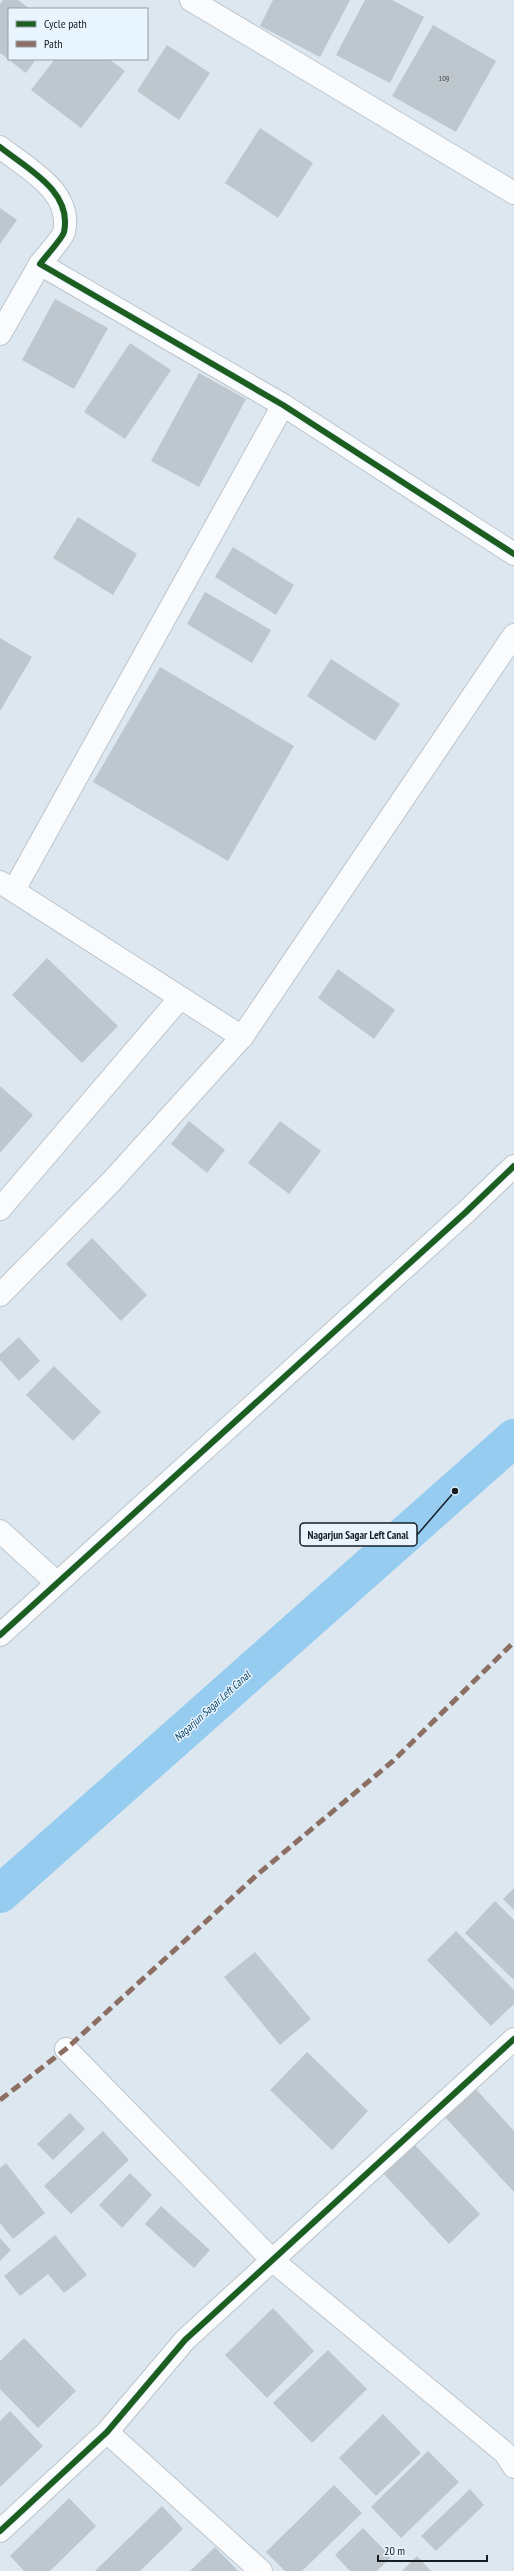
<svg xmlns="http://www.w3.org/2000/svg" width="514" height="2571" viewBox="0 0 514 2571" font-family="'PT Sans Narrow',sans-serif">
<style>
.lines{fill:none;stroke-linecap:round;stroke-linejoin:round}
.canal{stroke:#97ccf1;stroke-width:38}
.building{fill:#bec7cd}
.minor-casing{stroke:#bcc5cc;stroke-width:24}
.minor{stroke:#fafbfd;stroke-width:22}
.quiet{stroke:#8d6e63;stroke-width:5;stroke-dasharray:10 5;stroke-linecap:butt}
.cycleway-casing{stroke:#e8f4fe;stroke-width:8}
.cycleway{stroke:#1b5e20;stroke-width:6}
.labels{text-anchor:middle;stroke-width:3;stroke-linejoin:round;paint-order:stroke}
.number-label{font-size:8px;fill:#40484e}
.water-label{font-size:11px;font-style:italic;fill:#023d5d;stroke:#e8f4fe}
.leader{fill:none;stroke:#161d23;stroke-width:1.5}
.callout-dot{fill:#161d23;stroke:#e8f4fe;stroke-width:1.5}
.callout{fill:#e8f4fe;stroke:#161d23;stroke-width:1.5}
.callout-label{font-size:11px;text-anchor:middle;font-weight:bold;fill:#161d23}
</style>
<rect width="100%" height="100%" fill="#dce7f0"/>
<g class="lines">
<polyline class="canal" points="0,1894 514,1438"/>
</g>
<g class="building">
<polygon points="3,0 18,0 30,9 9,9 9,59 36,59 26,73 0,53 0,4"/>
<polygon points="273,0 350,0 320,57 260,26"/>
<polygon points="365,0 392,0 424,17 390,83 336,55"/>
<polygon points="433,25 496,61 456,132 392,96"/>
<polygon points="167,45 210,73 179,120 137,91"/>
<polygon points="55,59 109,59 125,71 81,128 31,90"/>
<polygon points="260,128 313,163 278,218 225,183"/>
<polygon points="0,208 17,220 0,244"/>
<polygon points="55,299 108,328 74,389 22,360"/>
<polygon points="130,343 171,370 125,439 84,412"/>
<polygon points="199,373 246,399 199,487 151,461"/>
<polygon points="78,517 137,554 113,595 53,558"/>
<polygon points="233,547 294,585 276,615 215,577"/>
<polygon points="205,592 271,630 252,663 187,624"/>
<polygon points="0,638 32,657 0,711"/>
<polygon points="331,659 400,704 375,741 307,696"/>
<polygon points="160,667 294,746 228,861 93,782"/>
<polygon points="47,958 118,1026 82,1063 12,995"/>
<polygon points="338,969 395,1010 374,1039 318,998"/>
<polygon points="0,1086 33,1115 0,1153"/>
<polygon points="189,1121 225,1150 207,1173 171,1144"/>
<polygon points="280,1121 321,1151 289,1194 248,1163"/>
<polygon points="92,1238 147,1295 121,1321 66,1264"/>
<polygon points="19,1337 40,1361 19,1381 0,1360 0,1354"/>
<polygon points="54,1366 101,1412 73,1441 26,1395"/>
<polygon points="514,1888 514,1910 503,1899"/>
<polygon points="495,1901 514,1920 514,1980 465,1933"/>
<polygon points="456,1931 514,1990 514,2004 491,2026 427,1960"/>
<polygon points="255,1952 311,2019 280,2045 224,1977"/>
<polygon points="307,2052 368,2111 332,2150 270,2090"/>
<polygon points="474,2087 514,2131 514,2192 444,2116"/>
<polygon points="70,2113 85,2129 53,2160 37,2144"/>
<polygon points="103,2131 129,2160 71,2214 44,2186"/>
<polygon points="413,2143 480,2214 449,2244 382,2172"/>
<polygon points="6,2163 45,2213 13,2239 0,2223 0,2168"/>
<polygon points="130,2173 152,2195 122,2228 99,2205"/>
<polygon points="161,2206 210,2250 194,2268 145,2224"/>
<polygon points="55,2235 87,2275 64,2293 48,2274 20,2296 4,2276"/>
<polygon points="0,2238 11,2250 0,2261"/>
<polygon points="273,2308 314,2351 267,2398 225,2355"/>
<polygon points="24,2338 76,2391 38,2428 0,2389 0,2361"/>
<polygon points="328,2350 367,2389 312,2443 273,2403"/>
<polygon points="10,2411 43,2446 0,2487 0,2421"/>
<polygon points="383,2414 421,2453 376,2496 339,2458"/>
<polygon points="428,2451 459,2482 401,2538 371,2507"/>
<polygon points="334,2485 362,2513 302,2571 285,2571 266,2552"/>
<polygon points="470,2489 484,2505 436,2551 421,2536"/>
<polygon points="69,2498 96,2526 50,2571 24,2571 10,2556"/>
<polygon points="162,2506 183,2529 140,2571 95,2571"/>
<polygon points="363,2528 391,2557 377,2571 350,2571 335,2555"/>
<polygon points="215,2547 238,2571 190,2571"/>
<polygon points="417,2556 431,2571 402,2571"/>
</g>
<g class="lines">
<defs>
<g id="minor">
<polyline points="191,0 514,193"/>
<path d="M 0,147 C 26,168 73,191 64,232 C 62,239 45,257 40,264 L 283,405 L 514,554"/>
<polyline points="0,334 40,264"/>
<polyline points="0,882 242,1037 112,1181 0,1295"/>
<polyline points="14,890 283,405"/>
<polyline points="242,1037 514,635"/>
<polyline points="0,1209 180,998"/>
<polyline points="0,1531 57,1583"/>
<polyline points="0,1635 466,1212 514,1166"/>
<polyline points="66,2049 272,2260 505,2453 514,2467"/>
<polyline points="107,2432 261,2571"/>
<polyline points="0,2531 107,2432 185,2340 514,2039"/>
</g>
</defs>
<use href="#minor" class="minor-casing"/>
<use href="#minor" class="minor"/>
<polyline class="quiet" points="0,2100 66,2049 258,1874 393,1761 514,1642"/>
<defs>
<g id="cycleway">
<path d="M 0,147 C 26,168 73,191 64,232 C 62,239 45,257 40,264 L 283,405 L 514,554"/>
<polyline points="0,1635 466,1212 514,1166"/>
<polyline points="0,2531 107,2432 185,2340 514,2039"/>
</g>
</defs>
<use href="#cycleway" class="cycleway-casing"/>
<use href="#cycleway" class="cycleway"/>
</g>
<g class="labels">
<g class="number-label">
<text x="444" y="81">109</text>
</g>
<g class="water-label">
<text transform="translate(212 1706) rotate(-42)" y="4">Nagarjun Sagar Left Canal</text>
</g>
</g>
<path class="leader" d="M455 1491L417 1535"/>
<circle class="callout-dot" cx="455" cy="1491" r="4"/>
<rect class="callout" x="300" y="1523" width="117" height="23" rx="4"/>
<g class="callout-label">
<text x="358" y="1539">Nagarjun Sagar Left Canal</text>
</g>
<rect x="8" y="8" width="140" height="52" fill="#e8f4fe" stroke="#949ea6"/>
<rect x="16" y="21" width="20" height="6" fill="#1b5e20" stroke="#949ea6"/>
<text x="44" y="28" font-size="12" fill="#161d23">Cycle path</text>
<rect x="16" y="41" width="20" height="6" fill="#8d6e63" stroke="#949ea6"/>
<text x="44" y="48" font-size="12" fill="#161d23">Path</text>
<path d="M378 2555v6h109v-6" fill="none" stroke="#161d23" stroke-width="2"/>
<text x="384" y="2555" font-size="12" fill="#161d23" stroke="#e8f4fe" stroke-width="3" paint-order="stroke">20 m</text>
</svg>
